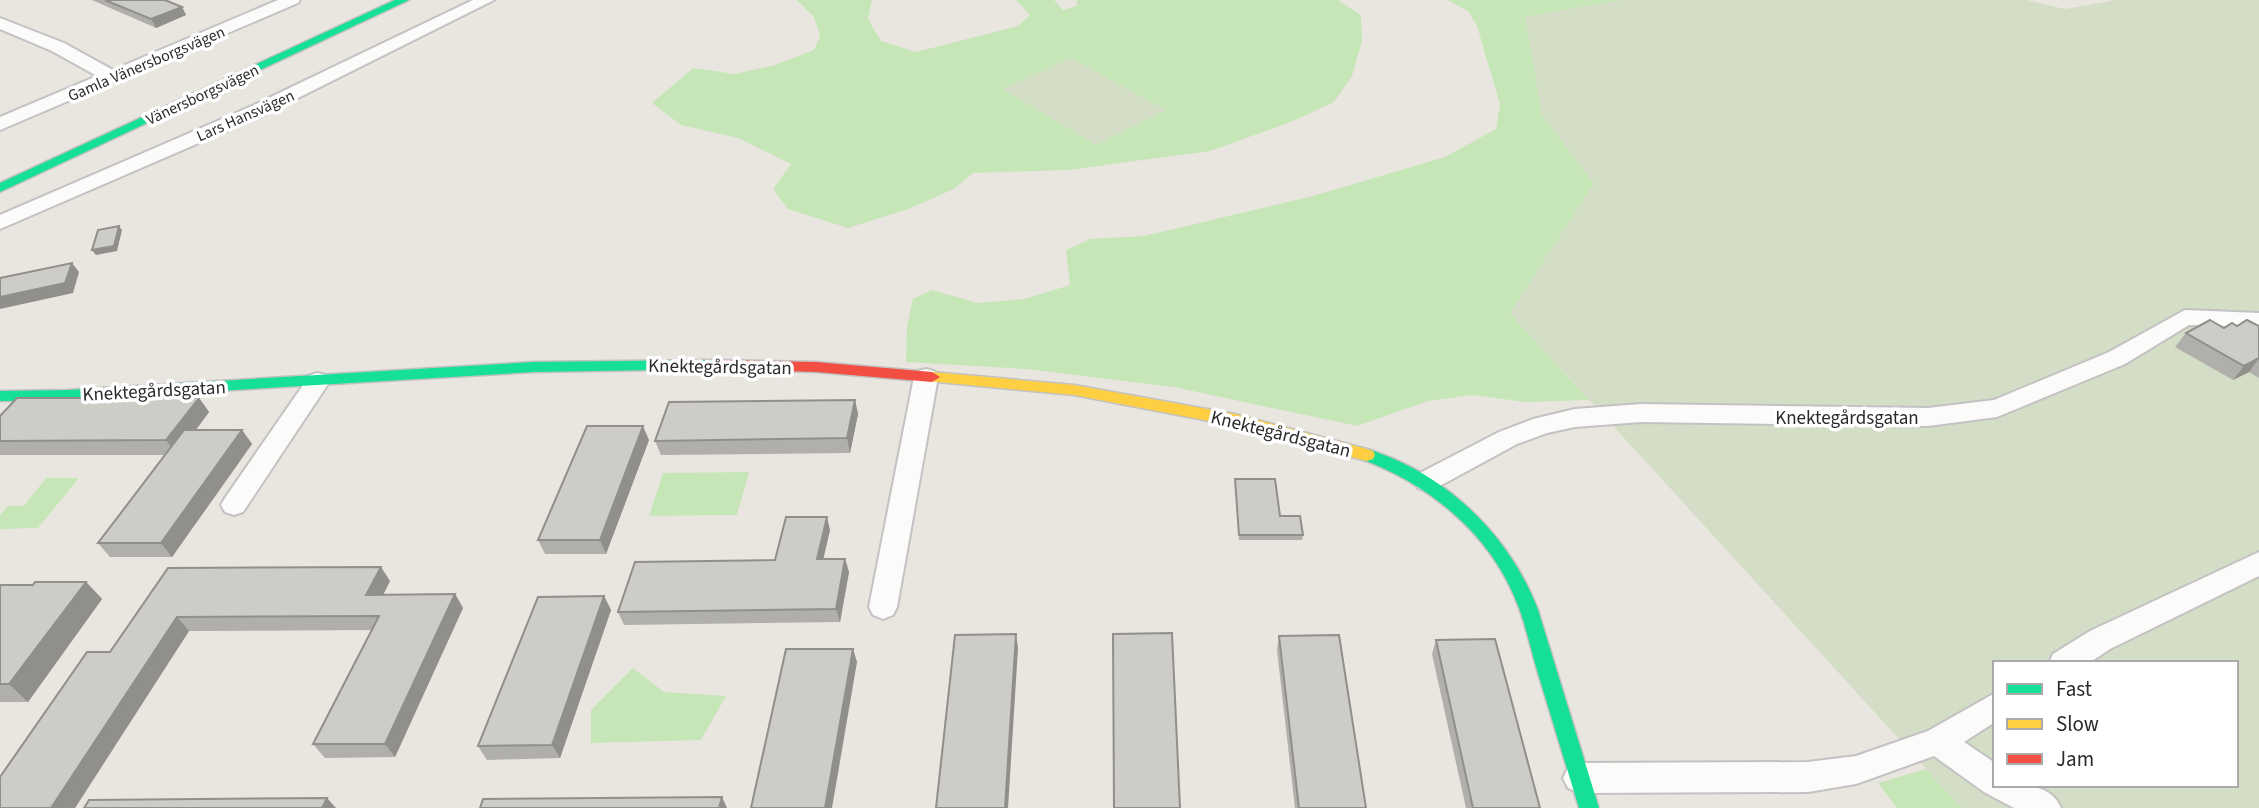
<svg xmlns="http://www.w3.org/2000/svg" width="2259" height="808" viewBox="0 0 2259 808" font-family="'Source Sans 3',sans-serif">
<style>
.green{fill:#c7e6b8}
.cemetery{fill:#d4dec7;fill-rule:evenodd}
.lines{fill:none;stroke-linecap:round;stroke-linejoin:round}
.street-casing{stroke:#c3c2c2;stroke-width:4}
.fast-casing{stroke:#c3c2c2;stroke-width:3}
.slow-casing{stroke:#c3c2c2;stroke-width:3}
.jam-casing{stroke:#c3c2c2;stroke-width:3}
.street{fill:#fcfbfa;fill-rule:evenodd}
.fast{fill:#16e098;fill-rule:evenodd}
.slow{fill:#ffcf43;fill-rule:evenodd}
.jam{fill:#f24e42;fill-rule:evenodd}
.wall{fill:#b1afab}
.shaded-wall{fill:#908f8b}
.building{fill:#ceccc7;stroke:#908f8b;stroke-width:2}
.labels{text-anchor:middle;stroke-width:7;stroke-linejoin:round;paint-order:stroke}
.far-street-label{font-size:16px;fill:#2b2b2b;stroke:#fff}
.street-label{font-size:19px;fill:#2b2b2b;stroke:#fff}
</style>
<rect width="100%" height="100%" fill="#e9e6e0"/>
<g class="green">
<polygon points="797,0 872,0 868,19 881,41 916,52 1018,26 1030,15 1016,0 1054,0 1063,10 1077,6 1077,0 1338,0 1361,15 1362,41 1352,76 1334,102 1291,122 1210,151 1068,170 973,173 954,189 908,209 848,228 788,209 773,189 791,164 738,138 681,125 652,103 693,68 735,74 775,65 814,50 820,36 814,17"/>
<polygon points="1447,0 1622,0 1526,17 1542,114 1594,184 1510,313 1589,400 1526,402 1472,395 1428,401 1357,426 1174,387 1026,369 906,362 907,325 913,299 932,290 978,303 1024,299 1070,285 1066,250 1090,239 1144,236 1313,196 1445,157 1496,129 1500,104 1477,26 1468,11"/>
<polygon points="749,472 737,515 649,516 663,473"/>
<polygon points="46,478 79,478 38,528 0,529 0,515 8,506 24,506"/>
<polygon points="633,668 664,692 726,696 701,740 591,743 591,710"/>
<polygon points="1926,769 1962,808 1897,808 1878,783"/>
</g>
<g class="cemetery">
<path d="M 1622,0 L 2027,0 L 2065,9 L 2117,0 L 2259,0 L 2259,808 L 1962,808 L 1510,313 L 1594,184 L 1542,114 L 1525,17 ZM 1995,663 L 2236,663 L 2236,785 L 1995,785 Z"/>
<polygon points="1071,58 1166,110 1096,145 1002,89"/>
</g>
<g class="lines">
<defs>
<g id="street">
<polygon points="278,0 300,0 298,3 0,130 0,117 97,76 52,51 0,29 0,18 64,43 113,70"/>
<polygon points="473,0 494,0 266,114 0,229 0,215 252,106"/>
<polygon points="2185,310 2259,313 2259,327 2189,325 2125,364 1997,417 1928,426 1641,422 1575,427 1547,433 1517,444 1436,488 1427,491 1418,488 1414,481 1418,474 1499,432 1533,419 1575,409 1641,404 1928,408 1994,400 2109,352"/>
<polygon points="926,369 934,371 938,377 897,607 893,615 883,619 873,615 869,607 914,377 918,371"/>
<polygon points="318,373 326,375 330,381 243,512 234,515 225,512 221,505 225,498 310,375"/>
<polygon points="2259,552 2259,576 2110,649 2089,663 2049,663 2053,654 2090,631"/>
<path d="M 1995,693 L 1995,722 L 1964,742 L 1995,763 L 1995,785 C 2020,785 2050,782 2061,808 L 2014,808 L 1984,792 L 1934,756 L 1856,784 L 1808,792 L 1579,793 L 1568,788 L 1563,778 L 1568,768 L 1579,763 L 1808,762 L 1856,756 L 1928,731 Z"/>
</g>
<g id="fast">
<polygon points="395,0 409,0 0,192 0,183"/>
<polygon points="713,360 721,365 718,369 533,372 68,400 0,401 0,391 68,390 533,362"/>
<path d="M 1367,449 C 1445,473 1509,534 1538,610 L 1599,808 L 1579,808 C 1565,762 1551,716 1537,670 C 1530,646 1525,621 1515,598 C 1488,532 1427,483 1361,459 L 1359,455 L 1361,451 Z"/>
</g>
<polygon id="slow" points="932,372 1074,385 1235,414 1367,449 1373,451 1375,455 1373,459 1367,461 1235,426 1074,395 927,381 924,377"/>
<polygon id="jam" points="713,360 816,362 932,372 940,377 932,382 816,372 708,369 705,365"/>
</defs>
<use href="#street" class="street-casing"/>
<use href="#fast" class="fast-casing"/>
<use href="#slow" class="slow-casing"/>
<use href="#jam" class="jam-casing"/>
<use href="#street" class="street"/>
<use href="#fast" class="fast"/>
<use href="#slow" class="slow"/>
<use href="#jam" class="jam"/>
</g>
<g class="wall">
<polygon points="92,0 165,0 182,7 186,15 156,28"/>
<polygon points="2237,326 2259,326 2259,378 2249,372 2233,380 2175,347 2186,333"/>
<polygon points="199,398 209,412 196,430 242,430 252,444 172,557 110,557 98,543 165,455 0,455 0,416"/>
<polygon points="855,400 858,414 850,453 661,455 655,441"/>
<polygon points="649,440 606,554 545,554 538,540"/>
<polygon points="1235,479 1303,535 1302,540 1239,540"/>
<polygon points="830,530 823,559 845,559 849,572 840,622 624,625 618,612 775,560"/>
<polygon points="168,568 390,581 383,595 455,594 463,608 395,757 325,758 313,744 372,630 189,631 75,808 0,808"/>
<polygon points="86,582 102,599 28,702 0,702 0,585 33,585"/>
<polygon points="604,596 611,610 560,758 487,760 478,746"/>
<polygon points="1279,636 1366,808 1295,808 1277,650"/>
<polygon points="1436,640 1540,808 1466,808 1432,654"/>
</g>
<g class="shaded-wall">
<polygon points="182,7 186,15 156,28 151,19"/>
<polygon points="119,226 122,230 117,251 96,255 92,250"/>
<polygon points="72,263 79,272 73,293 0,309 0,297"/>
<polygon points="2259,358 2249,372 2233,380 2244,366"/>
<polygon points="199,398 209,412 177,455 166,440"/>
<polygon points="855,400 858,414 850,453 847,438"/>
<polygon points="643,426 649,440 606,554 600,540"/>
<polygon points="242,430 252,444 172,557 161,543"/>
<polygon points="827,517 830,530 820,573 817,559"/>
<polygon points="845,559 849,572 840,622 836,609"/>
<polygon points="381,567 390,581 376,609 366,595"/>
<polygon points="86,582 102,599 28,702 9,684"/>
<polygon points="455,594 463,608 395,757 385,744"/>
<polygon points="604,596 611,610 560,758 552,745"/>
<polygon points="177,617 189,631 75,808 51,808"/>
<polygon points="1016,634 1018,648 1008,808 1005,808"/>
<polygon points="853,649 857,662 832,808 825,808"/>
<polygon points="722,797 727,808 719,808"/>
<polygon points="327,798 336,808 322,808"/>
</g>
<g class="building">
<polygon points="105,0 165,0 182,7 151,19"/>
<polygon points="119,226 114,246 92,250 98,230"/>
<polygon points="72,263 65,283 0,297 0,278"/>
<polygon points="2210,320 2224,328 2232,323 2237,326 2247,320 2259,326 2259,358 2244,366 2186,333"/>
<polygon points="17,398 199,398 166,440 0,441 0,416"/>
<polygon points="855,400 847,438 655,441 669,402"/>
<polygon points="587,426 643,426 600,540 538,540"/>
<polygon points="184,430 242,430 161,543 98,543"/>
<polygon points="1235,479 1275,479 1280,516 1300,516 1303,535 1239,535"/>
<polygon points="786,517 827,517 817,559 845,559 836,609 618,612 635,562 775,560"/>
<polygon points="381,567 366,595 455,594 385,744 313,744 379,616 177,617 51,808 0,808 0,777 87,652 110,652 168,568"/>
<polygon points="35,582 86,582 9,684 0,684 0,585 33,585"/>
<polygon points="604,596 552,745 478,746 538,597"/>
<polygon points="1172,633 1180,808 1114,808 1113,634"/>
<polygon points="1016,634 1005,808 936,808 955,635"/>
<polygon points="1339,635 1366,808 1299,808 1279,636"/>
<polygon points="1495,639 1540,808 1473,808 1436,640"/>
<polygon points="786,649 853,649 825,808 751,808"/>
<polygon points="722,797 719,808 480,808 483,799"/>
<polygon points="327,798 322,808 84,808 89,800"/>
</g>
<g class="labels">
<g class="far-street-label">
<text transform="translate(146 63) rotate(-23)" y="6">Gamla Vänersborgsvägen</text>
<text transform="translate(202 94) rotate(-25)" y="6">Vänersborgsvägen</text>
<text transform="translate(245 115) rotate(-24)" y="6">Lars Hansvägen</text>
</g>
<g class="street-label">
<text transform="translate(720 366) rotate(1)" y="7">Knektegårdsgatan</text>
<text transform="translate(154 390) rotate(-3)" y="7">Knektegårdsgatan</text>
<text x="1847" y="424">Knektegårdsgatan</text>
<text transform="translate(1281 433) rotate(14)" y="7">Knektegårdsgatan</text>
</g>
</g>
<rect x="1993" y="661" width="245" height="126" fill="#ffffff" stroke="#aaaaaa" stroke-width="2"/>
<rect x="2007" y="684" width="35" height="10" fill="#16e098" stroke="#aaaaaa" stroke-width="2"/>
<text x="2056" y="696" font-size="21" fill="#2b2b2b">Fast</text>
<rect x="2007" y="719" width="35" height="10" fill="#ffcf43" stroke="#aaaaaa" stroke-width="2"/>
<text x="2056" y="731" font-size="21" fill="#2b2b2b">Slow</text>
<rect x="2007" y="754" width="35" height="10" fill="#f24e42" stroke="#aaaaaa" stroke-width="2"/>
<text x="2056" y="766" font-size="21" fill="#2b2b2b">Jam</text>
</svg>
